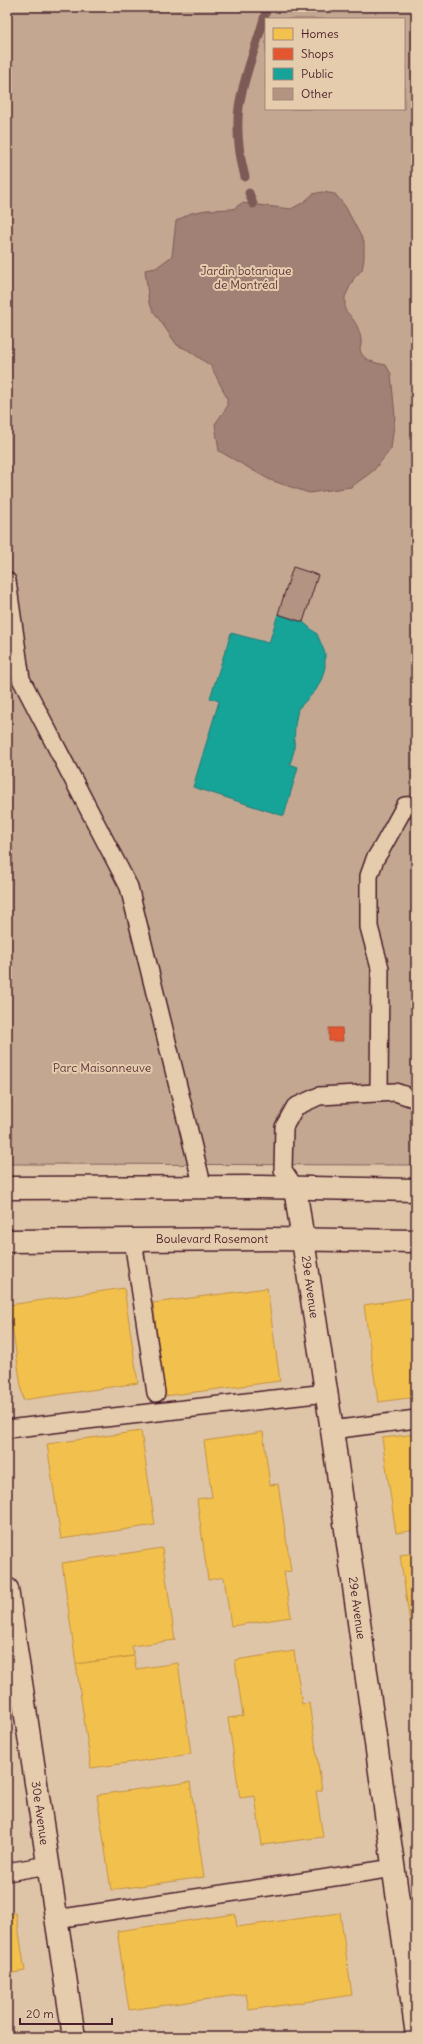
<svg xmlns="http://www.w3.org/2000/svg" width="423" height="2044" viewBox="0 0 423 2044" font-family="Delius,sans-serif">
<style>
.green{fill:#c3a791;stroke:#86635e;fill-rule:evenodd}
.water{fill:#a18175;stroke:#7e5a57}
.homes{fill:#f2c14e;stroke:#c09044}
.shops{fill:#e4572e;stroke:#b6462d}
.public{fill:#17a398;stroke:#267b77}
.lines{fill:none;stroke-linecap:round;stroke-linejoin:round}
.stream{stroke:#7e5a57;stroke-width:9}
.building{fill:#b39483;stroke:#4a1f2b}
.service-casing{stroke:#4a1f2b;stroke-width:20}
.minor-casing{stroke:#4a1f2b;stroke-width:25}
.secondary-casing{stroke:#4a1f2b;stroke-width:25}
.service{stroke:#e5ccad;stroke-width:17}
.minor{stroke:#e5ccad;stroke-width:22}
.secondary{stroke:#e5ccad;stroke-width:22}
.labels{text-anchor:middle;stroke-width:4;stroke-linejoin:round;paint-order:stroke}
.park-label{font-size:12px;fill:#5c333a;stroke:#e5ccad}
.street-label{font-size:12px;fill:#4a1f2b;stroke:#e5ccad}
</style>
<rect width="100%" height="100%" fill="#dfc5a8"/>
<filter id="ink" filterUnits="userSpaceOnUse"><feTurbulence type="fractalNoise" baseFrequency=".025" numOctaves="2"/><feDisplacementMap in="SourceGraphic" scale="8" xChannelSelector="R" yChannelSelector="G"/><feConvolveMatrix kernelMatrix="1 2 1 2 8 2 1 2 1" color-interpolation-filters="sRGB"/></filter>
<g filter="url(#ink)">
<path class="green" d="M 7,7 L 416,7 L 416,1165 L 7,1164 ZM 266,19 L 404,19 L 404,109 L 266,109 Z"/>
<path class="water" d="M 322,192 L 335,194 L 345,206 L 364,242 L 364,259 L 362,270 L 354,278 L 345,297 L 345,310 C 353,318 360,328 361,340 C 362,343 360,347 360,350 C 363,361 376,363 386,365 L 391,374 L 395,416 L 391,449 L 373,471 L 351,487 L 309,493 L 270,480 L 219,451 L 215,424 L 227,407 L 227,398 L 211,366 L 188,350 L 177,345 L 154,312 L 149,303 L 145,270 L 156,268 L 172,256 L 176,221 L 191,213 L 206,210 L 233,209 L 242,203 L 291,209 L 304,202 L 313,194 Z"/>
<g class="homes">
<polygon points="124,1288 138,1383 23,1400 9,1305"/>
<polygon points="267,1288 280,1381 165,1396 153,1303"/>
<polygon points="416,1297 416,1397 378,1402 364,1305"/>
<polygon points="141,1431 155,1525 61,1539 47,1444"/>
<polygon points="263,1432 270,1485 278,1484 291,1571 284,1572 291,1617 231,1626 224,1577 208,1580 197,1499 212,1497 204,1441"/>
<polygon points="416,1434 416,1530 396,1533 382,1438"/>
<polygon points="162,1548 175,1640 132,1646 134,1656 76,1664 62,1563"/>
<polygon points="416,1553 416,1650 414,1650 400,1555"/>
<polygon points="294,1651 302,1704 309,1703 322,1790 316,1791 323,1837 262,1845 255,1796 240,1798 228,1718 243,1716 235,1660"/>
<polygon points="134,1656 136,1669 178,1663 191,1754 91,1768 76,1664"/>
<polygon points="190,1782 204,1877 111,1890 97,1795"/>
<polygon points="16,1913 25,1971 7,1974 7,1914"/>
<polygon points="340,1913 352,1995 249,2010 246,1994 129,2010 117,1931 235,1914 237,1927"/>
</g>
<polygon class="shops" points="329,1028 342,1028 343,1041 329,1041"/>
<polygon class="public" points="278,614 303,622 317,634 325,653 325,667 322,678 316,690 298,709 295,725 294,751 290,764 298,767 284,816 193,787 219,701 210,698 231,633 269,643"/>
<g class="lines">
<g class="stream">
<path d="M 245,177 C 239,154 236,130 239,107 C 244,73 259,41 267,7"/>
<polyline points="249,193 253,204"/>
</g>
</g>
<polygon class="building" points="293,567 318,575 303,622 278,614"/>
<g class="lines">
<defs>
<g id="service">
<polyline points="7,581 21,679 129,887 203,1188"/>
<polyline points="379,1093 380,968 369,927 369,876 375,859 383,846 405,806 416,805"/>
<polyline points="295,1188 283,1170 284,1127 295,1107 319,1096 395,1092 416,1099"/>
<polyline points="133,1240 156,1393"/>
<polyline points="7,1429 326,1393"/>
<polyline points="332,1430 416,1419"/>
<polyline points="7,1872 48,1865"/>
<polyline points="400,1909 416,1906"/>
<polyline points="56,1919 394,1868"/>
</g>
<g id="minor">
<polyline points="295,1188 332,1430 416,2028"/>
<polyline points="7,1589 74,2037"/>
</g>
<g id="secondary">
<polyline points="7,1188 260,1187 416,1190"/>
<polyline points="7,1241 268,1239 416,1241"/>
</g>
</defs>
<use href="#service" class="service-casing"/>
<use href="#minor" class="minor-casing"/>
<use href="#secondary" class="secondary-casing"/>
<use href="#service" class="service"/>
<use href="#minor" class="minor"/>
<use href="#secondary" class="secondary"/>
</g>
</g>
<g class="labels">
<g class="park-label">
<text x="246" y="275">Jardin botanique<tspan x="246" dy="14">de Montréal</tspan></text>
<text x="102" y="1072">Parc Maisonneuve</text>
</g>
<g class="street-label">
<text x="212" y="1243">Boulevard Rosemont</text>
<text transform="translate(310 1287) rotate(82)" y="4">29e Avenue</text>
<text transform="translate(357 1608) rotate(82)" y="4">29e Avenue</text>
<text transform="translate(40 1813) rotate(82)" y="4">30e Avenue</text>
</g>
</g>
<rect width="423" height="2044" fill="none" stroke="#e5ccad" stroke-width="24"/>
<rect x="12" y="12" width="399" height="2020" fill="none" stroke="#4a1f2b" stroke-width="1.5" filter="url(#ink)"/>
<rect x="265" y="18" width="140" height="92" fill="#e5ccad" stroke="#a78779"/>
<rect x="273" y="28" width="20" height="12" fill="#f2c14e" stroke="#a78779"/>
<text x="301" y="38" font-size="12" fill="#4a1f2b">Homes</text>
<rect x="273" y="48" width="20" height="12" fill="#e4572e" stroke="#a78779"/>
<text x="301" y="58" font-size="12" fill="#4a1f2b">Shops</text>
<rect x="273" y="68" width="20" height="12" fill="#17a398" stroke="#a78779"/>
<text x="301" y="78" font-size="12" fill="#4a1f2b">Public</text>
<rect x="273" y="88" width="20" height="12" fill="#b39483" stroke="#a78779"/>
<text x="301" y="98" font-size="12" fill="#4a1f2b">Other</text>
<path d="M20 2018v6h92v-6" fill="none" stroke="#4a1f2b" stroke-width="2"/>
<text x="26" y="2018" font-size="12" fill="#4a1f2b" stroke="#e5ccad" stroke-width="3" paint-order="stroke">20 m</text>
</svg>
